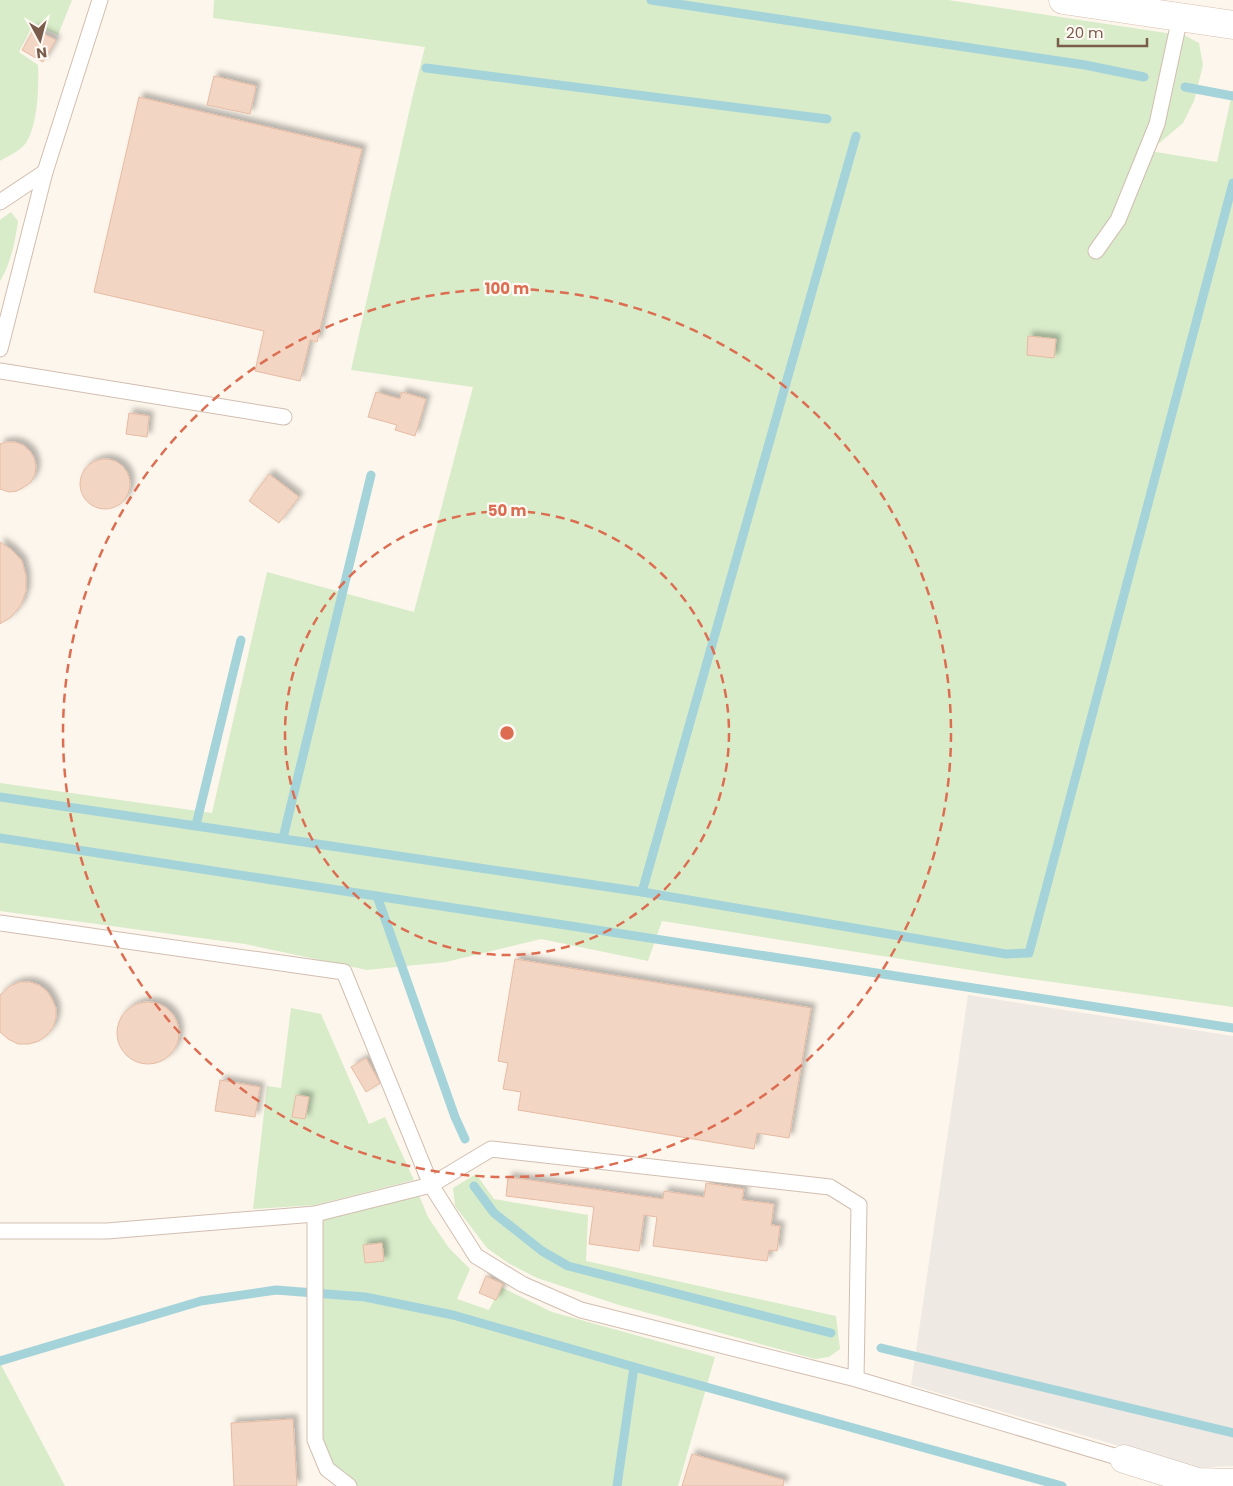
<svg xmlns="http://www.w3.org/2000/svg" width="1233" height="1486" viewBox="0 0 1233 1486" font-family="Poppins,sans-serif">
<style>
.industrial{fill:#efe9e4}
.green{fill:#d8ecc9}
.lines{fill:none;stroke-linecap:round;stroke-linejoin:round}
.stream{stroke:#a5d3da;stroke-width:9}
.building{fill:#f3d5c3;stroke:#e6bba3;filter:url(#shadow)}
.lane-casing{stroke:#d1beb0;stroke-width:17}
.street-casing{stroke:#d1beb0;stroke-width:29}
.secondary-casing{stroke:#d6c0b0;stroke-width:29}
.lane{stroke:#fff;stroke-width:15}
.street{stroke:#fff;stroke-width:28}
.secondary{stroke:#fff;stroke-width:28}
.ring{fill:none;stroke:#dc6d51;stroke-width:2.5;stroke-dasharray:9 6}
.centre{fill:#dc6d51;stroke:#fffaf3;stroke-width:2.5}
.ring-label{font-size:15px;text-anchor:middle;font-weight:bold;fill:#dc6d51;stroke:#fffaf3;stroke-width:4.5;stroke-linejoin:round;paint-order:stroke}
</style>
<defs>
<filter id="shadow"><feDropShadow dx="4.5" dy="-4.5" stdDeviation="2.5" flood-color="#0004"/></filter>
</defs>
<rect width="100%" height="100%" fill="#fdf6ec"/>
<polygon class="industrial" points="968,995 1233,1036 1233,1466 1195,1468 911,1385"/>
<g class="green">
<path d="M 0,0 L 72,0 L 58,35 L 33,24 L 19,52 L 38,65 C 39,85 38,125 26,143 C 20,151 8,156 0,161 Z"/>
<polygon points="214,0 948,0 1186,36 1199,43 1203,65 1194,101 1183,123 1150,151 1217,162 1233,89 1233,1007 1002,975 662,921 648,961 541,939 446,962 367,970 245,944 0,911 0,783 212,813 267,572 414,612 473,387 351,370 412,99 425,47 213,18"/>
<path d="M 11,212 L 18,221 C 15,242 11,263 0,281 L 0,220 Z"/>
<polygon points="291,1008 321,1014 369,1124 385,1117 414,1180 315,1205 253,1209 267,1086 281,1088"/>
<polygon points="476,1174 494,1199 588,1215 586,1261 836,1316 840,1349 829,1357 815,1359 619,1305 537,1278 508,1263 487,1248 455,1206 453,1188"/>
<polygon points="418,1193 428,1217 449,1248 470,1269 457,1299 489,1310 501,1287 552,1312 715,1357 678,1486 357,1486 330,1466 320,1437 320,1217"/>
<polygon points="0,1363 65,1486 0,1486"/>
</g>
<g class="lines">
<g class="stream">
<polyline points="651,0 1085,65 1144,77"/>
<polyline points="426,68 827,119"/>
<polyline points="1185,87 1233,96"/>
<polyline points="856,136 642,892 1006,954 1029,953 1233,183"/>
<polyline points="0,797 642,892"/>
<polyline points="196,825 241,640"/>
<polyline points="0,838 1233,1028"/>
<polyline points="283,838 371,475"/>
<polyline points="377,896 455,1117 465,1139"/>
<polyline points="474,1186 494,1213 542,1251 568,1266 831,1333"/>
<polyline points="881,1348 1233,1433"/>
<polyline points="0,1361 201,1301 276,1290 365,1297 453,1315 634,1367 1062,1486"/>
<polyline points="617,1486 634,1367"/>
</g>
</g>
<g class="building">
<polygon points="34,29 56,40 43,62 22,50"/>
<polygon points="214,76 256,86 250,114 207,105"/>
<polygon points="139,97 362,149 317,342 310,340 300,381 255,371 264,331 94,292"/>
<polygon points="1028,336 1056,339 1054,358 1027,355"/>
<polygon points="376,392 400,399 402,392 426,399 415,436 395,430 397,425 368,417"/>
<polygon points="129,413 149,416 147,437 126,434"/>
<polygon points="6,442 15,442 23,445 30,451 34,458 36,466 35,474 31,482 24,487 17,491 9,492 0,489 0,444"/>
<circle cx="105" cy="484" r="25"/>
<polygon points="269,474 299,497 279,523 249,501"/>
<polygon points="0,542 12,550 22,561 26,576 26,591 21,605 11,617 0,624"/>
<polygon points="515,959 811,1008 789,1138 757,1133 754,1149 518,1110 521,1092 503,1089 508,1063 498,1061"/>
<polygon points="20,982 30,982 39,985 47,991 52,999 56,1008 56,1018 53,1027 47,1035 39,1041 29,1044 18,1044 8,1039 0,1032 0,995 10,986"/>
<circle cx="148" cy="1033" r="31"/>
<polygon points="366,1058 380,1083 366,1092 351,1067"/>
<polygon points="220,1080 260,1087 255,1117 215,1111"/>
<polygon points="296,1095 309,1097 305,1119 292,1117"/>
<polygon points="508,1177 663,1199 664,1191 704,1197 706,1183 744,1189 742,1200 774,1204 771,1225 780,1226 777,1251 769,1250 767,1261 653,1246 657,1217 644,1215 639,1251 589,1244 594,1207 506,1196"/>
<polygon points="382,1243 384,1261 365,1263 363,1245"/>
<polygon points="486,1276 503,1284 496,1300 479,1293"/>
<polygon points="293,1419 297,1486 234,1486 231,1423"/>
<polygon points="692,1454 784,1480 783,1486 682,1486"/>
</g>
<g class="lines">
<defs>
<g id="lane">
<polyline points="0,202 45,172"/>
<polyline points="1096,251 1118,220 1157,124 1180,17"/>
<polyline points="0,349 45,172 100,0"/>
<polyline points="0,371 284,417"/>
<polyline points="0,923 344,972 431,1185 315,1214 107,1231 0,1231"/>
<polyline points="315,1214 315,1440 327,1469 349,1486"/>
<polyline points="856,1379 859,1205 830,1187 491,1149 431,1185 476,1256 522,1284 581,1310 856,1379 1124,1459"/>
</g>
<polyline id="street" points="1124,1459 1198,1482 1233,1483"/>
<polyline id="secondary" points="1063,0 1233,25"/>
</defs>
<use href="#lane" class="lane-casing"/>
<use href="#street" class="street-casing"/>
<use href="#secondary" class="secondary-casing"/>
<use href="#lane" class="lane"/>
<use href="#street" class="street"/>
<use href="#secondary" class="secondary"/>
</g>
<g class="ring">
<circle cx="507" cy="733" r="222"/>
<circle cx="507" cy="733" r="444"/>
</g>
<circle cx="507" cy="733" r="8" class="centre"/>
<g class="ring-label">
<text x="507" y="294">100 m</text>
<text x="507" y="516">50 m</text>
</g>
<g transform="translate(40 40) rotate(173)" stroke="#fffaf3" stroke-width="4" paint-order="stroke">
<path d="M0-4L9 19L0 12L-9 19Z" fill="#7a5c4d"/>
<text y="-8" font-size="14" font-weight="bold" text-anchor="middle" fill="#7a5c4d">N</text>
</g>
<path d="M1058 38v8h89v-8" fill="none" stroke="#7a5c4d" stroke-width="2.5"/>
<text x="1066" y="38" font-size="15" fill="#7a5c4d" stroke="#fffaf3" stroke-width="4" paint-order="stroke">20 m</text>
</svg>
